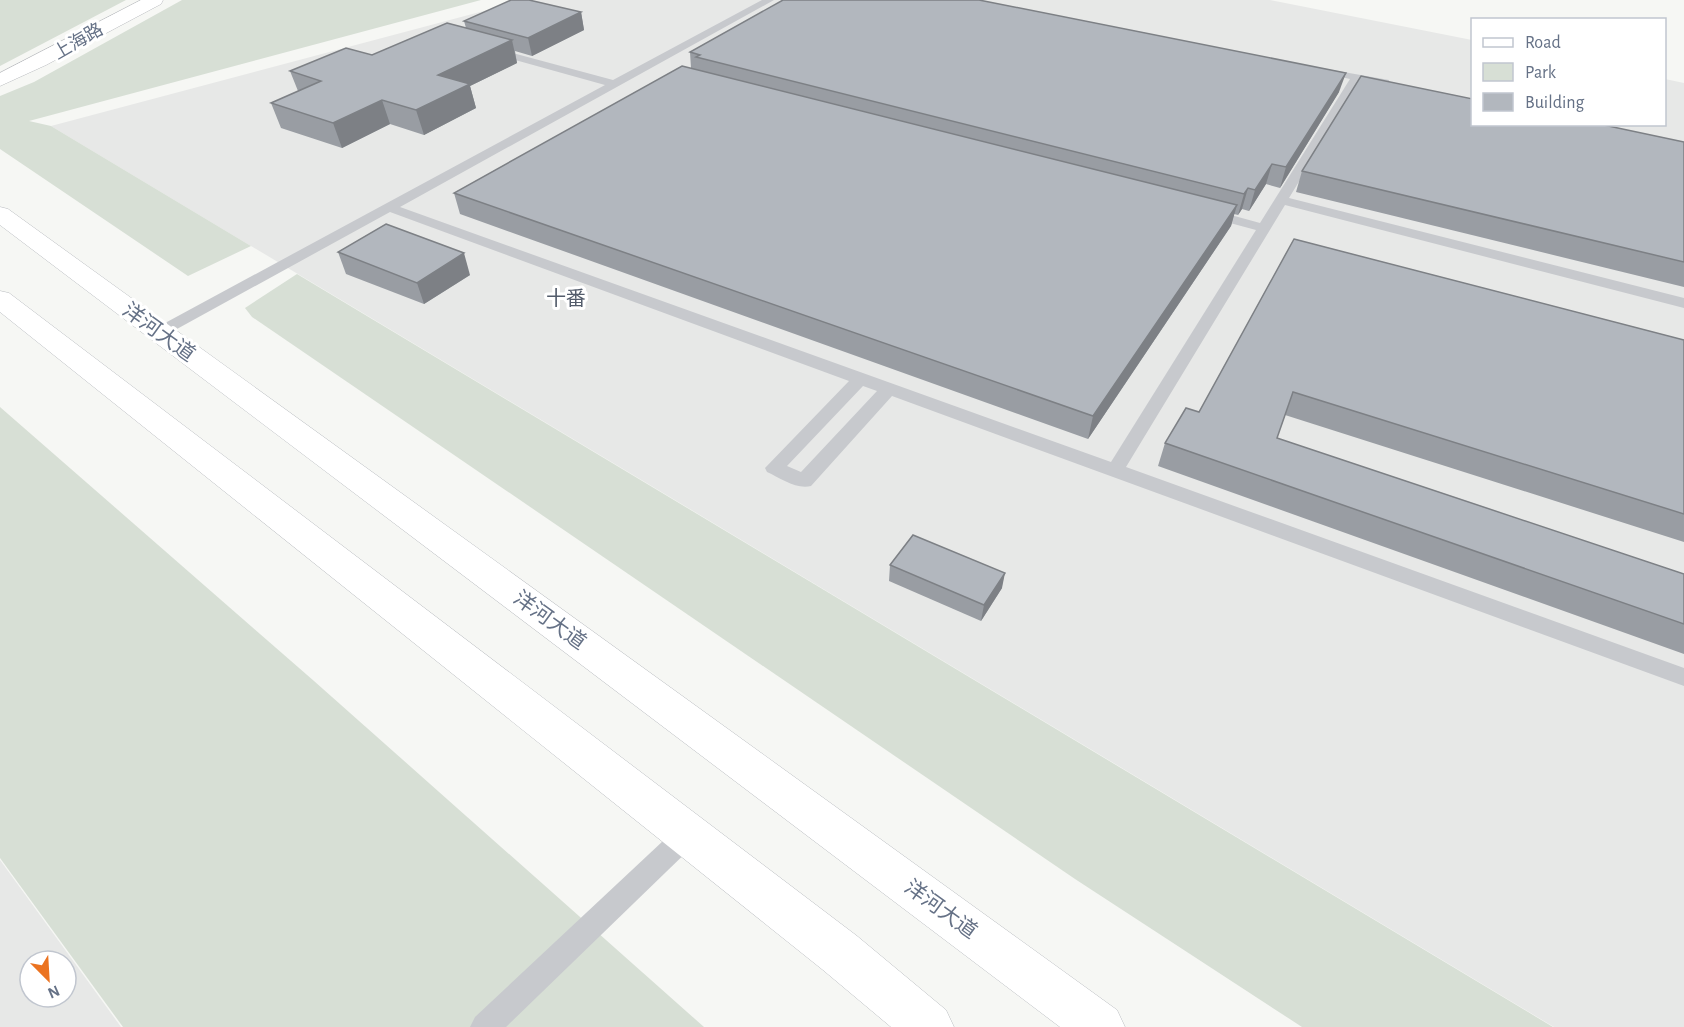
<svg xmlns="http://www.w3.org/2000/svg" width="1684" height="1027" viewBox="0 0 1684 1027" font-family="'Alegreya Sans','Noto Sans SC',sans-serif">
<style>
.built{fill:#e7e8e7;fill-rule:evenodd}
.green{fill:#d7dfd5}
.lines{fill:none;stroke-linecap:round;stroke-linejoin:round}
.primary-casing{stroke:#b9bcc0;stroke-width:1}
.trunk-casing{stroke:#b9bbbf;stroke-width:1}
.service{fill:#c7c9cd;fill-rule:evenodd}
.primary{fill:#fff;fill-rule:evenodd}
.trunk{fill:#fff;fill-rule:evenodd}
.wall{fill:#999da3}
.shaded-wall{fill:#7d8085}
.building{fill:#b2b7be;stroke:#7d8085;stroke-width:1.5}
.labels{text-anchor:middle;stroke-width:6;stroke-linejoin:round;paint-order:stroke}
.far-street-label{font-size:18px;fill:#657186;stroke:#fff}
.far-quarter-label{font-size:20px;fill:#535c6b;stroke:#fff}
.street-label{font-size:21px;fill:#657186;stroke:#fff}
</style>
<rect width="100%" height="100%" fill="#f6f7f4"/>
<g class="built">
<polygon points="525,0 1270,0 1472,40 1472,124 1664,124 1665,79 1684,83 1684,1027 1554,1027 51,126"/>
<path d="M 0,860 L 121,1027 L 0,1027 ZM 30,961 L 66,961 L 66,997 L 30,997 Z"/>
</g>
<g class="green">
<polygon points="0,0 126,0 0,66"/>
<polygon points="182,0 481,0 29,121 51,126 251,246 188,276 0,149 0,96 34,82"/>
<polygon points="297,274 1553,1027 1302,1027 1075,879 252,317 245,308"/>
<polygon points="0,407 314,681 704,1027 123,1027 0,858"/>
</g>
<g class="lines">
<defs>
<g id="primary">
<polygon points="0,207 8,209 1117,1010 1125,1027 1060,1027 0,225"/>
<polygon points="0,291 9,293 857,936 946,1010 954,1027 891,1027 823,970 0,312"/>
</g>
<polygon id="trunk" points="141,0 163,0 161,4 46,65 0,86 0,73"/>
</defs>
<use href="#primary" class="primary-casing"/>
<use href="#trunk" class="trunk-casing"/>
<g class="service">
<path d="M 762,0 L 774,0 L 400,207 L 1111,462 L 1256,230 L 1204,216 L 1202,213 L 1204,210 L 1209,209 L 1260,223 L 1350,79 L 1315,71 L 1315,67 L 1389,80 L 1389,84 L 1385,85 L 1360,81 L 1289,198 L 1684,298 L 1684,308 L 1285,205 L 1126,467 L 1684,668 L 1684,686 L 892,396 L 811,486 C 797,490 780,478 767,472 L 765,468 L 849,381 L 390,212 L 166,335 L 160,337 L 152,332 L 154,329 L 605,85 L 486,52 L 486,48 L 494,48 L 613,80 ZM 863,386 L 877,391 L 801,472 L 787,466 Z"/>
<polygon points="688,822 697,826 701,834 697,842 506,1027 470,1027 475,1017 679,826"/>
</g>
<use href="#primary" class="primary"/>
<use href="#trunk" class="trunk"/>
</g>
<g class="wall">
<polygon points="581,12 584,30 532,56 515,51 517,63 470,86 476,108 424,135 390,124 342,148 281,128 271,103 298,91 290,71 372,55 466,28 464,21"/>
<polygon points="690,52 1339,92 1280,188 1266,184 1249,211 1242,209 1238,215 1234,214 1231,226 1088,439 460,214 454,193 691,68"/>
<polygon points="1684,142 1684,287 1296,192 1302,171"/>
<polygon points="1294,239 1684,340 1684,542 1285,415 1277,438 1684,574 1684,654 1158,466 1165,443 1199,412"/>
<polygon points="338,252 470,275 424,304 346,274"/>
<polygon points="890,565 1002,588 981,621 889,581"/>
</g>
<g class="shaded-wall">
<polygon points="581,12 584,30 532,56 528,38"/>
<polygon points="512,40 517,63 470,86 476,108 424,135 416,110 438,75"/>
<polygon points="1346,73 1339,92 1280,188 1286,167"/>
<polygon points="382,100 390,124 342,148 333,123"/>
<polygon points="1272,164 1266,184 1249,211 1255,190"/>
<polygon points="1248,188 1242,209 1238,215 1244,194"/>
<polygon points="1237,205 1231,226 1088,439 1093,416"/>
<polygon points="464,253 470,275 424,304 417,283"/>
<polygon points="1005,573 1002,588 981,621 984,605"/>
</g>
<g class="building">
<polygon points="511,0 529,0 581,12 528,38 464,21"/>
<polygon points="783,0 979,0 1346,73 1286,167 1272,164 1255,190 1248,188 1244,194 696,57 700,55 690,52"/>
<polygon points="447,23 512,40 438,75 470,84 416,110 382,100 333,123 271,103 321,81 290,71 346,48 372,55"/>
<polygon points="682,66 1237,205 1093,416 454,193"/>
<polygon points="1361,76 1473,99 1473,124 1599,124 1684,142 1684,262 1302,171"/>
<polygon points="386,224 464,253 417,283 338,252"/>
<polygon points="1294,239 1684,340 1684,514 1293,392 1277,438 1684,574 1684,624 1165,443 1186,408 1199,412"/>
<polygon points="913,535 1005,573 984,605 890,565"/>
</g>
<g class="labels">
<g class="far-street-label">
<text transform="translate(78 41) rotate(-30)" y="6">上海路</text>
</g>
<g class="far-quarter-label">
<text x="566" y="305">十番</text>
</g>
<g class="street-label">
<text transform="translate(159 332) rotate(36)" y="7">洋河大道</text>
<text transform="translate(550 620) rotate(36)" y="7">洋河大道</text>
<text transform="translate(941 909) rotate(36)" y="7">洋河大道</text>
</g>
</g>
<rect x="1471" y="18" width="195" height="108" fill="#ffffff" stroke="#c1c6cf" stroke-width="1.5"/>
<rect x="1483" y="38" width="30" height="9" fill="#ffffff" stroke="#c1c6cf" stroke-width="1.5"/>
<text x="1525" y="48" font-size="18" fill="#657186">Road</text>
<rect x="1483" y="63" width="30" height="18" fill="#d7dfd5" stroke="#c1c6cf" stroke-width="1.5"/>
<text x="1525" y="78" font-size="18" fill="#657186">Park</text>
<rect x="1483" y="93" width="30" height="18" fill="#b2b7be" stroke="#c1c6cf" stroke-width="1.5"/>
<text x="1525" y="108" font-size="18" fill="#657186">Building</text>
<g transform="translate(48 979) rotate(156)"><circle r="28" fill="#ffffff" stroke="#c1c6cf" stroke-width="1.5"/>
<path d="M0-4.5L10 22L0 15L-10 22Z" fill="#eb7320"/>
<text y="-9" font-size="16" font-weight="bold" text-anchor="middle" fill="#657186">N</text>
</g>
</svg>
